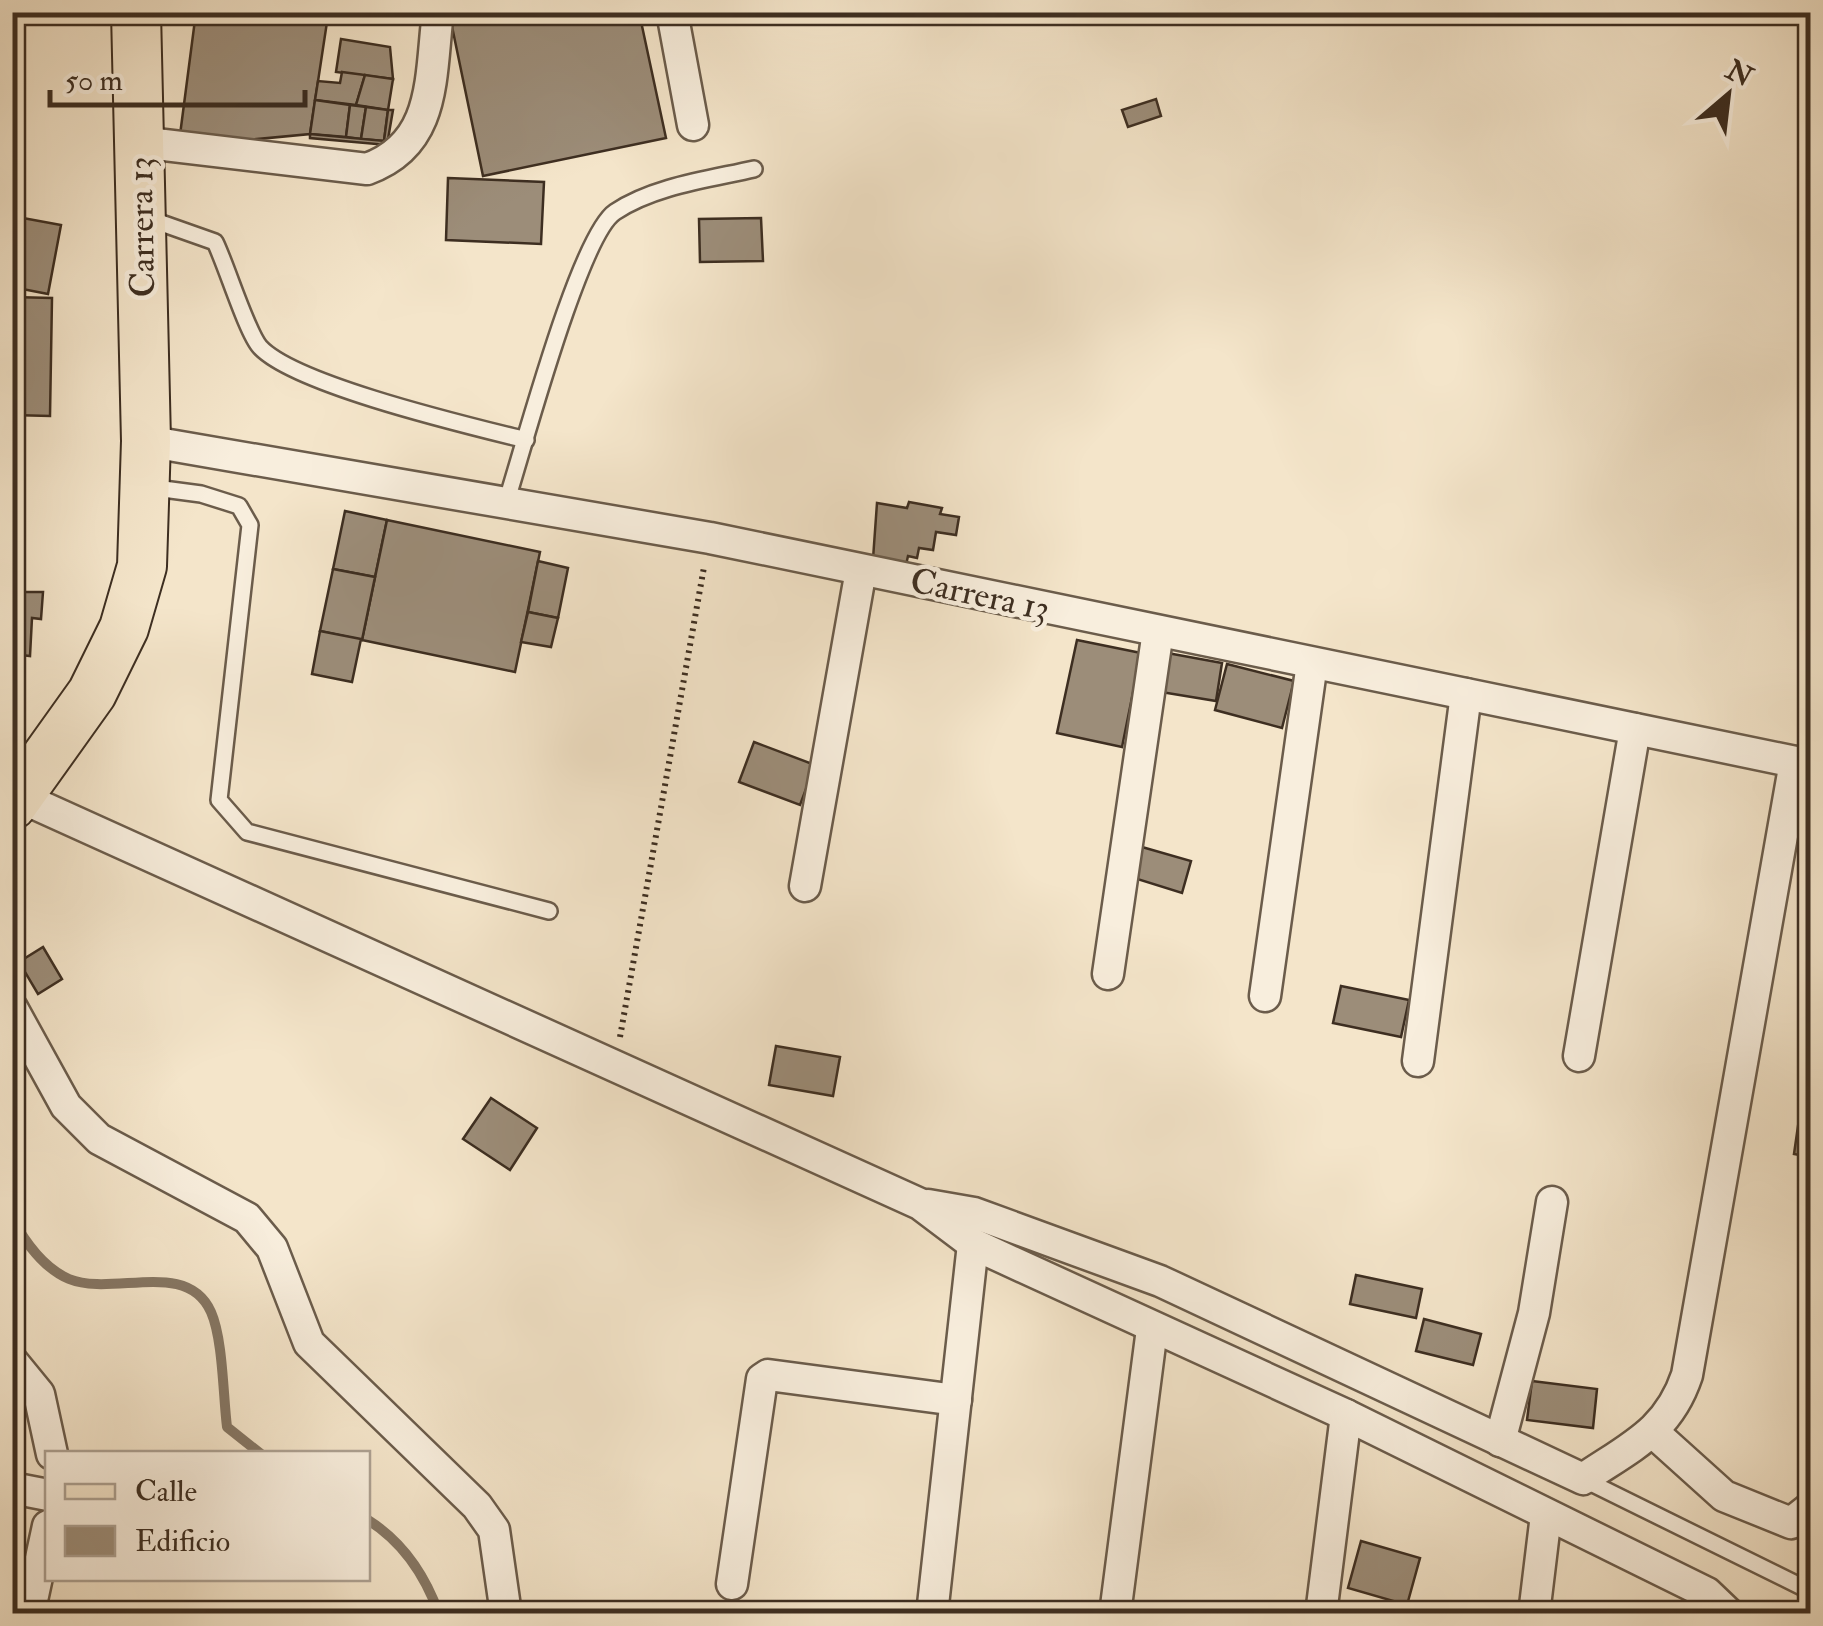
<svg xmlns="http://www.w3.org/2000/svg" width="1823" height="1626" viewBox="0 0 1823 1626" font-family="'IM FELL Double Pica',serif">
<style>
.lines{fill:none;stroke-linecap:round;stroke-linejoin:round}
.stream{stroke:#867764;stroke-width:10}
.building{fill:#9c8d79;stroke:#3d2e21;stroke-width:2.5}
.service-casing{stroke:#6b5c4b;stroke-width:20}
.minor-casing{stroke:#6b5c4b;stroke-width:35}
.primary-casing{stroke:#3d2e21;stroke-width:52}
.path{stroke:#3d2e21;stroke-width:6;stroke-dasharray:2.5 5;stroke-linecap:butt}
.service{stroke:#f8eedd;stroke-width:15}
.minor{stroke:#f8eedd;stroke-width:30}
.primary{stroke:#f4e5ca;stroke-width:48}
.labels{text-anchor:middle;stroke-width:9;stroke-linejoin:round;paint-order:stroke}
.street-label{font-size:35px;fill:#3d2e21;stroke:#f8eedd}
</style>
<rect width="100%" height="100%" fill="#f4e5ca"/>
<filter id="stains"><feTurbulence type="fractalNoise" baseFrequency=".002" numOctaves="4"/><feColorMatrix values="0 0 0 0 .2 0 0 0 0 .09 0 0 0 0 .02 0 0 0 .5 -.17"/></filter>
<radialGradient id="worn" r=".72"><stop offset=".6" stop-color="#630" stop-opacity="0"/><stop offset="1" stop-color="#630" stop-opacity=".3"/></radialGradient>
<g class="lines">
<g class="stream">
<path d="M 12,1218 C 25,1242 43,1268 69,1279 C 113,1297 187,1258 211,1312 C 223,1339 223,1395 227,1427 L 261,1454"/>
<path d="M 368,1520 C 403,1542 425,1575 439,1614"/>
</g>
</g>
<g class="building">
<polygon points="196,12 273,12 327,22 310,134 237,141 180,135"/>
<polygon points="347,12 402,12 400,21"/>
<polygon points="449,12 639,12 666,138 483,176"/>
<polygon points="341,39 390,47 393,79 336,72"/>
<polygon points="342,72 365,75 356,105 315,100 318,81 340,83"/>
<polygon points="365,75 393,79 388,110 356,105"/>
<polygon points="1156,99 1161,116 1128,127 1122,110"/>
<polygon points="315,100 350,105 346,137 310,134"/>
<polygon points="350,105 366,107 361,139 346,137"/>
<polygon points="366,107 388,110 384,141 361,139"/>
<polygon points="388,110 393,110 387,145 310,138 310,134 384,141"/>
<polygon points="448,178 544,182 541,244 446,240"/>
<polygon points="12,216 61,225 48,294 12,287"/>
<polygon points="761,218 763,261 700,262 699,219"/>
<polygon points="12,297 52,298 50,416 12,415"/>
<polygon points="909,502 942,508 940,514 959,517 956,535 936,532 933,550 919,548 917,558 908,556 906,565 873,559 877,503 907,508"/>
<polygon points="345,511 387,520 375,577 333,569"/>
<polygon points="387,520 540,552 515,672 362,640"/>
<polygon points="538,561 568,568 558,618 528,612"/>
<polygon points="333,569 375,577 362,640 320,631"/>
<polygon points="12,592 43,592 41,619 32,618 30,656 12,654"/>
<polygon points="528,612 558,618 551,647 521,642"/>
<polygon points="320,631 361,639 352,682 312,674"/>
<polygon points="1077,640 1141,653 1122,747 1057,733"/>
<polygon points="1162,652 1222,663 1216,701 1155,691"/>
<polygon points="1227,664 1294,681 1282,728 1215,710"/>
<polygon points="754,742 815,765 800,805 739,782"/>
<polygon points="1142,847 1191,861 1182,893 1134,878"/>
<polygon points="43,947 62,979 38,994 19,962"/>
<polygon points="1341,986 1409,1000 1401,1037 1333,1023"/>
<polygon points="776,1046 840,1057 833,1096 769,1085"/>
<polygon points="491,1098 537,1128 510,1170 463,1139"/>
<polygon points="1798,1126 1810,1128 1810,1157 1794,1154"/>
<polygon points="1356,1275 1422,1289 1416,1318 1350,1304"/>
<polygon points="1424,1319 1481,1334 1473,1365 1416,1351"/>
<polygon points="1532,1381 1597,1389 1593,1428 1527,1420"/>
<polygon points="1361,1541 1420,1558 1407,1605 1348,1588"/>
</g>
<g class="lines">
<defs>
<g id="service">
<path d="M 147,218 L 215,242 C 226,264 247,333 260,347 C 295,385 470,426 526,440"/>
<polyline points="148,487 201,494 239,506 250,525 219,800 247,832 549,911"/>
<path d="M 505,506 C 522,454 579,236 615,212 C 654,186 710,179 754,169"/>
<polyline points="1583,1479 1810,1591"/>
</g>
<g id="minor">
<polyline points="672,12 693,125"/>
<path d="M 139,142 L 367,169 C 437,144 430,76 438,12"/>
<polyline points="146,441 710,538 1810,765"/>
<polyline points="20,797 920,1204 973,1244 1346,1415 1707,1593 1729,1614"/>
<polyline points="805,886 861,570"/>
<polyline points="1108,974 1158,631"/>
<polyline points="1265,996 1312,663"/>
<polyline points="12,1008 66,1106 99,1139 247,1218 272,1248 309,1343 477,1506 494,1530 506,1614"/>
<polyline points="1579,1056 1635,729"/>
<polyline points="1418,1061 1466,694"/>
<path d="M 928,1205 L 974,1213 L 1160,1281 L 1583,1479 C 1630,1447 1668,1432 1687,1375 L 1795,762"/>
<polyline points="12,1361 39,1394 52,1454"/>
<polyline points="1653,1432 1724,1496 1791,1523 1810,1508"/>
<polyline points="1500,1441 1534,1313 1552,1202"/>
<polyline points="12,1488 48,1495"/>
<polyline points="732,1584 762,1379 768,1375 956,1400"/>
<polyline points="29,1614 48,1526"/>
<polyline points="932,1614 973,1244"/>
<polyline points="1115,1614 1152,1329"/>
<polyline points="1321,1614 1346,1415"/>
<polyline points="1534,1614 1546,1515"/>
</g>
<polyline id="primary" points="12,805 92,693 124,628 142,566 146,441 136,12"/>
</defs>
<use href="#service" class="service-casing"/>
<use href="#minor" class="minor-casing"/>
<use href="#primary" class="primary-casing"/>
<polyline class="path" points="620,1037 704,567"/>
<use href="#service" class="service"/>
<use href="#minor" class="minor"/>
<use href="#primary" class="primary"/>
</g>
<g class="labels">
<g class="street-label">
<text transform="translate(141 227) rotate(-91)" y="12">Carrera 13</text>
<text transform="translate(980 594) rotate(12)" y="12">Carrera 13</text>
</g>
</g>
<rect width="1823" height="1626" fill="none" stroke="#f4e5ca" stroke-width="50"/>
<rect x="15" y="15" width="1793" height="1596" fill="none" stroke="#3d2e21" stroke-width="5"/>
<rect x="25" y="25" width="1773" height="1576" fill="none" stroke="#3d2e21" stroke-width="2.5"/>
<rect x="45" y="1451" width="325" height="130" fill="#f8eedd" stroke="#ada192" stroke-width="2.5"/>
<rect x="65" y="1484" width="50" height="15" fill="#f4e5ca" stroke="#ada192" stroke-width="2.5"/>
<text x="135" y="1501" font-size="30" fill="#3d2e21">Calle</text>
<rect x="65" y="1526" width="50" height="30" fill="#9c8d79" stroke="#ada192" stroke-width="2.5"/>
<text x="135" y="1551" font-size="30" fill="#3d2e21">Edificio</text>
<g transform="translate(1728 95) rotate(28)" stroke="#f8eedd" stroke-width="8" paint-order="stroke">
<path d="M0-8L18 38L0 25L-18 38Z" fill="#3d2e21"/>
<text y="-15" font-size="28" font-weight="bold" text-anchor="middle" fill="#3d2e21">N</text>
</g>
<path d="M50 90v15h255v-15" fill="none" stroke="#3d2e21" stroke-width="5"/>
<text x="65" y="90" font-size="30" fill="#3d2e21" stroke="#f8eedd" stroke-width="8" paint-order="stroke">50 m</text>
<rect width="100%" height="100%" filter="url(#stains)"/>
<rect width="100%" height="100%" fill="url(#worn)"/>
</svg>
